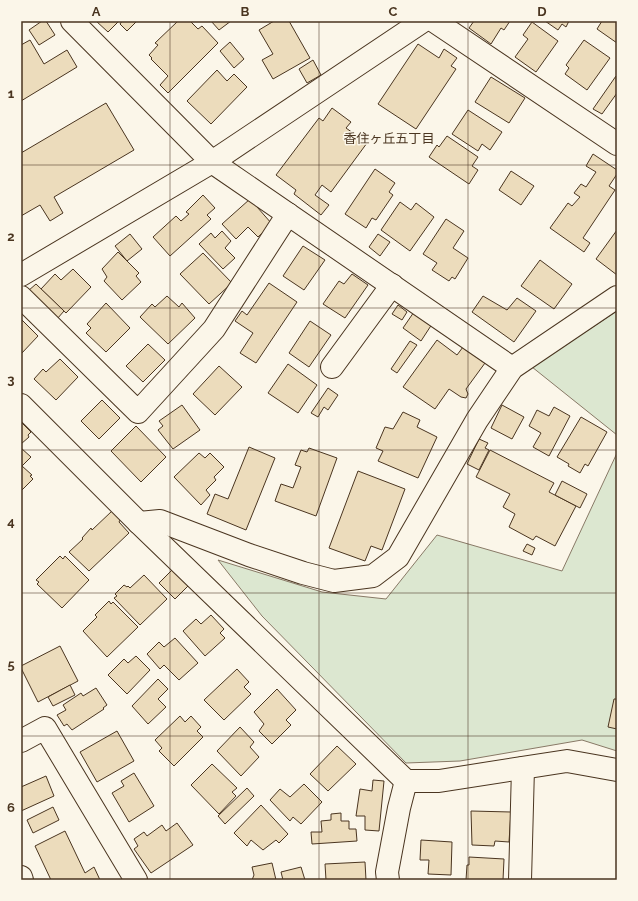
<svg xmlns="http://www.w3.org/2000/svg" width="638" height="901" viewBox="0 0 638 901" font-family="Raleway,'Noto Sans JP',sans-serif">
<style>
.green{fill:#dce7d0;stroke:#887966}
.building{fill:#ecdcbc;stroke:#4a3520}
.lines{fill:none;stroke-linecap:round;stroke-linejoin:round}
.minor-casing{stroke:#4a3520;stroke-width:24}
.tertiary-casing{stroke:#4a3520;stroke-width:24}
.minor{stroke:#fbf6e9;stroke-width:22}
.tertiary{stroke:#fbf6e9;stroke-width:22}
.grid{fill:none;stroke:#4a3520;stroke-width:1;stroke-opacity:0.55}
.labels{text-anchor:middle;stroke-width:3;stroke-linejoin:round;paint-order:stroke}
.neighbourhood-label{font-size:13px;fill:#4a3520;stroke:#fbf6e9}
.neatline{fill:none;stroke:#4a3520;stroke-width:1.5}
.grid-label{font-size:13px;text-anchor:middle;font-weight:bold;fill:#4a3520}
</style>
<rect width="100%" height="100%" fill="#fbf6e9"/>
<g class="green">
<polygon points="617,311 617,435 532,367"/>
<polygon points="617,453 617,751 582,740 460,761 406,763 262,616 218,560 322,592 386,599 437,535 562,571"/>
</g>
<g class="building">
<polygon points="42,21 46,21 55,35 39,45 29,30"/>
<polygon points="96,21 119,21 108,32"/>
<polygon points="122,21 137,21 127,31 120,24"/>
<polygon points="178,21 190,21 198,29 202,26 218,43 168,93 160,85 168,76 151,59 152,58 149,55 158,45 155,43"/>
<polygon points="211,21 231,21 219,30"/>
<polygon points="274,21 289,21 310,58 273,79 262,60 273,54 259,30"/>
<polygon points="474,21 510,21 504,30 501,28 491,44 469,28"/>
<polygon points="545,21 569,21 566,27 562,24 558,30"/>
<polygon points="602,21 617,21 617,43 597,29"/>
<polygon points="532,22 558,41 536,72 515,57 528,39 523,35"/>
<polygon points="30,40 44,64 67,50 77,67 21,101 21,45"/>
<polygon points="584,40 610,58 587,90 565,74 569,68 566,65"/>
<polygon points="230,42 244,59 234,68 220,51"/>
<polygon points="418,44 439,58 444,49 457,58 451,66 456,69 416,129 378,104"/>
<polygon points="313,60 321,75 307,83 299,69"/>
<polygon points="217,70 227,81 234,74 247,87 211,124 187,101"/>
<polygon points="616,76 617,93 602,114 593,109"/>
<polygon points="491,77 525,98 509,123 475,102"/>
<polygon points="106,103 134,150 54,197 63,213 50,221 40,205 21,216 21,153"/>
<polygon points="332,108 351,122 346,128 367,143 331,192 322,185 315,195 329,205 321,215 294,194 296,190 276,175 319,118 323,121"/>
<polygon points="468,110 502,132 490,150 482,144 478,151 452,134"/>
<polygon points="447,136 478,157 472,166 478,170 469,184 429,157 437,145 439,147"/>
<polygon points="593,154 617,170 617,174 609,186 615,190 583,238 590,243 584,252 550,228 568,203 572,206 580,197 574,193 581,184 586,187 596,172 586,166"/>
<polygon points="375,169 395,183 389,192 393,195 376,220 372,218 366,228 345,214"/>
<polygon points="511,171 534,186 521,205 499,190"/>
<polygon points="203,195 215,208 207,215 211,219 170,256 153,237 176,216 181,221 189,214 186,212"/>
<polygon points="250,199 272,224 258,237 248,227 236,239 222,224"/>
<polygon points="400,202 411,210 416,203 434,217 410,251 381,230"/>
<polygon points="446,219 464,231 453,248 468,258 455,279 452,277 449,281 432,270 437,263 423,254"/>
<polygon points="617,230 617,275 596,259"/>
<polygon points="222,231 231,241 225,248 235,258 223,269 199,244 211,233 215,238"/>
<polygon points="130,234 142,249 127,261 115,246"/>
<polygon points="378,234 390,242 380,256 369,247"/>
<polygon points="303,246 325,260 304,290 283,276"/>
<polygon points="118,252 139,273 136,276 141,282 122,300 104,281 107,277 102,269"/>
<polygon points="203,253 232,283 209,304 180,274"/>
<polygon points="540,260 572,284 554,309 521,286"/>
<polygon points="73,269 91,287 66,313 41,289 55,274 61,280"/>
<polygon points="352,274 368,285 345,318 323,304 339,281 344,284"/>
<polygon points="269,283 297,302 256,363 240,353 253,333 235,321 242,311 247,315"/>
<polygon points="36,284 64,311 57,319 28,291"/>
<polygon points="167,296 179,307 182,303 195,318 168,344 140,317 152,304 155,307"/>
<polygon points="483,296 507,310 517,298 536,311 514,342 472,312"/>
<polygon points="106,303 130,328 106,352 86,333 91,328 87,324"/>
<polygon points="398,305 407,312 402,320 392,314"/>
<polygon points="416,309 434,321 421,341 403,328"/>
<polygon points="21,319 38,336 21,354"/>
<polygon points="310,321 331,335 309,367 289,353"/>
<polygon points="437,340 457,355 463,347 485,363 466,389 468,394 466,398 461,397 449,389 435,409 403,387"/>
<polygon points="410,341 417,345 397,373 391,369"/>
<polygon points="148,344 165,360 143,382 126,366"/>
<polygon points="60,359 78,377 56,400 34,379 43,369 46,372"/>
<polygon points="288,364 317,385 298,413 268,393"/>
<polygon points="219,366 242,387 215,415 193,394"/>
<polygon points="328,388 338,395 328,410 324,407 318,417 311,413"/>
<polygon points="102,400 120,418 99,439 81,421"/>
<polygon points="182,405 200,430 173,449 158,430 163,426 159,421"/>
<polygon points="502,405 524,417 512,439 491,428"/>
<polygon points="554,407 570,416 549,456 533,447 541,433 529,426 537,410 549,416"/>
<polygon points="403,412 420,420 417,427 437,437 418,478 378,461 383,451 376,448 385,427 393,429"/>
<polygon points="581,417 607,432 588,466 585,464 580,473 568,466 569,464 557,457"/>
<polygon points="21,422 31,432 28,435 29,437 21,444"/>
<polygon points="136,426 166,457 141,482 111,451"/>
<polygon points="479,439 488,443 485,448 489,450 479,470 467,464"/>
<polygon points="249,447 275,458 246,530 207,514 215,494 228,499"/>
<polygon points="21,448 31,457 22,466 32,475 30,476 33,479 21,491"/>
<polygon points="309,448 337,458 316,516 275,501 281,484 293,488 301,467 295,465 301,450 307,452"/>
<polygon points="490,450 554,483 549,492 576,506 555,546 536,536 533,540 509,527 515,514 503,507 510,494 476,477"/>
<polygon points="199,453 205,458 210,453 224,467 214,477 216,480 206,490 210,495 201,505 174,477"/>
<polygon points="358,471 405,489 382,550 371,546 365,561 329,548"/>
<polygon points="562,481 587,494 580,508 555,495"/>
<polygon points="112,511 120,520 119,522 129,533 89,571 69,552 83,539 82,538 91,528 92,530"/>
<polygon points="527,544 535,548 532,555 523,551"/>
<polygon points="60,556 63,559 65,556 89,580 62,608 37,584 39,582 36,580"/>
<polygon points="172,570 188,586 175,599 159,583"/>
<polygon points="144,575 167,599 140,625 114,598 117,596 115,594 124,585 127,587 128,586 130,588"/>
<polygon points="109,601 111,604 113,602 138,627 107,657 83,631 97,617 95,615"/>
<polygon points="211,615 224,629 220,633 225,638 205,656 183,631 196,619 201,624"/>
<polygon points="175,638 198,663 179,680 164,665 160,669 147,654 159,642 164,647"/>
<polygon points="60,646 78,681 38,702 21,668 21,666"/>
<polygon points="136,656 150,670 127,694 108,675 124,659 128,663"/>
<polygon points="237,669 249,682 244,687 251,694 224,720 204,700"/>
<polygon points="158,679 168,689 158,699 166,707 148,724 132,706"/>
<polygon points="70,685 75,695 53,706 48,697"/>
<polygon points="96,688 107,705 103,708 104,709 72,730 67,724 64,726 57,715 66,710 63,705 81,693 83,696"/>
<polygon points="277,689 296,710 286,720 291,725 272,744 259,731 264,724 254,712"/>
<polygon points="614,699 617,699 617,729 608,727"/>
<polygon points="180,716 185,722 191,716 201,727 197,731 203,737 174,766 159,751 162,748 155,740"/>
<polygon points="240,727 254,742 250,747 259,757 241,776 217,751"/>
<polygon points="117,731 134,761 97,782 80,752"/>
<polygon points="337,746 356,764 328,791 310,774"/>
<polygon points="212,764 237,788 232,792 236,796 219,814 191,785"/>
<polygon points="134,773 154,806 129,822 112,793 124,786 121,781"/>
<polygon points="46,776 54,796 21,811 21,787"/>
<polygon points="373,780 384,781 379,831 365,830 365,816 356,816 360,789 372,791"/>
<polygon points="304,784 322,802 301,824 293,817 290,821 270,800 280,789 290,797"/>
<polygon points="247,788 254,796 225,824 218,816"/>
<polygon points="261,805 288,834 279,843 276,840 263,850 251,840 247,846 234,833"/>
<polygon points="53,807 59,820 33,833 27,820"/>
<polygon points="471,811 511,812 509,842 495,841 494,846 472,845"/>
<polygon points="341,813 341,821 349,821 349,829 356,829 357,841 312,844 311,832 322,832 321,821 331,820 331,814"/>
<polygon points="177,823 193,845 151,873 134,849 138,846 134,839 144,832 147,836 162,825 166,831"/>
<polygon points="65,831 85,873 94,867 100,880 51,880 35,846"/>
<polygon points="421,840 452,842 451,875 428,874 429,860 420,860"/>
<polygon points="469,857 504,859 503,880 466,880 467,865 469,865"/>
<polygon points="365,862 366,880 326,880 325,864"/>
<polygon points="272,863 276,880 252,880 254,875 252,867"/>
<polygon points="301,867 305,880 283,880 281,872"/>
</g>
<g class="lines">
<defs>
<g id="minor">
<polyline points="72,21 212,162 512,368"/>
<polyline points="434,21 617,144"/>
<polyline points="21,275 212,162 423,21"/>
<polyline points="21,297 138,412 214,329 288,214"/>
<polyline points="332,367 392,285"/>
<polyline points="21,405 139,523 406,781 439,781 567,761 617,770"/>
<polyline points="139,523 160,521 249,555 303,573 334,581 373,576 398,557 477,420 512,368 617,297"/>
<polyline points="21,741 45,728 136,880"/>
<polyline points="388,880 387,872 399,808 406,781"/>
<polyline points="520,880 523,768"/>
</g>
<polyline id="tertiary" points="21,877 22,880"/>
</defs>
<use href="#minor" class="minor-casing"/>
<use href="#tertiary" class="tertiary-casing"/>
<use href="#minor" class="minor"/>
<use href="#tertiary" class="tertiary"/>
</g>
<path class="grid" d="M 170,21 L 170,880M 319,21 L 319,880M 468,21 L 468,880M 21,165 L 617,165M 21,308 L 617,308M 21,450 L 617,450M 21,593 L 617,593M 21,736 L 617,736"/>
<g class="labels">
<g class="neighbourhood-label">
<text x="389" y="143">香住ヶ丘五丁目</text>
</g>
</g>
<rect width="638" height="901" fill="none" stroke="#fbf6e9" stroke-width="44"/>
<rect x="22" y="22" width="594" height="857" class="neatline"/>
<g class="grid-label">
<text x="96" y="16">A</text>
<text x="245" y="16">B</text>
<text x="393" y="16">C</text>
<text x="542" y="16">D</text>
<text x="11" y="98">1</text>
<text x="11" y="241">2</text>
<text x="11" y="384">3</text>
<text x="11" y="526">4</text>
<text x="11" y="669">5</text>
<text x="11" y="812">6</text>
</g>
</svg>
